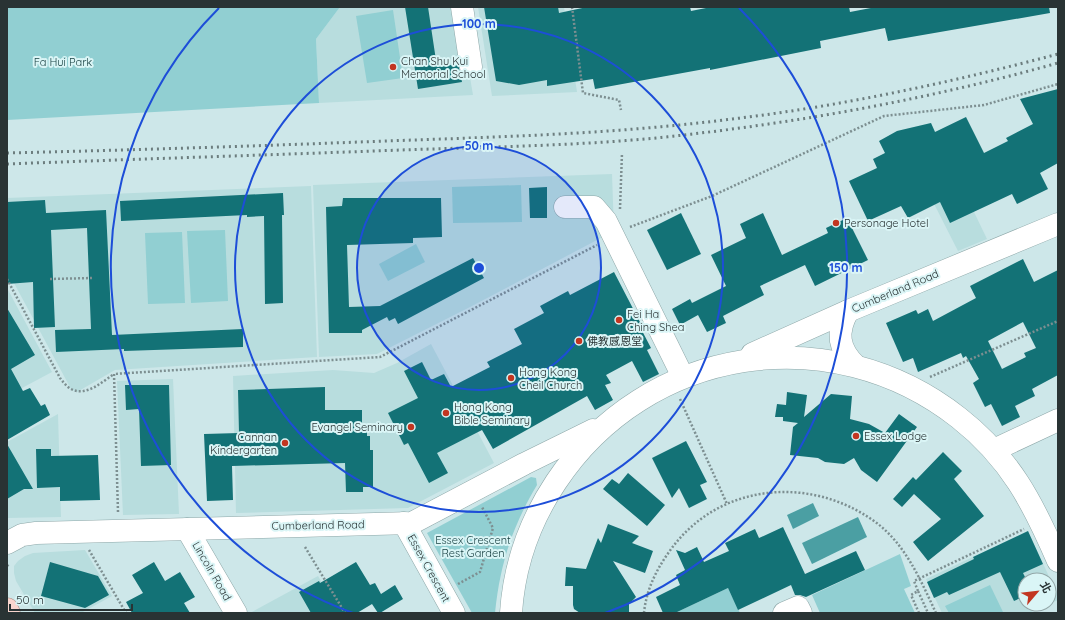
<svg xmlns="http://www.w3.org/2000/svg" width="1065" height="620" viewBox="0 0 1065 620" font-family="Quicksand,'Noto Sans TC',sans-serif">
<style>
.built{fill:#b8ddde}
.green{fill:#91cfd2}
.water{fill:#4b9fa3}
.building{fill:#137276;fill-rule:evenodd}
.lines{fill:none;stroke-linecap:round;stroke-linejoin:round}
.minor-casing{stroke:#8da7a8;stroke-width:23}
.major-casing{stroke:#ac8a83;stroke-width:23}
.path{stroke:#7d8f91;stroke-width:2.5;stroke-dasharray:2 2;stroke-linecap:butt}
.minor{stroke:#fff;stroke-width:22}
.major{stroke:#f8d5ce;stroke-width:22}
.rail{stroke:#6c7d7e;stroke-width:3;stroke-dasharray:2 4;stroke-linecap:butt}
.ring{fill:none;stroke:#1d4ed8;stroke-width:2}
.poi-dot{fill:#c23621;stroke:#daf5f6;stroke-width:1.5}
.labels{text-anchor:middle;stroke-width:4;stroke-linejoin:round;paint-order:stroke}
.poi-label{font-size:11px;fill:#293334;stroke:#daf5f6;text-anchor:start}
.park-label{font-size:11px;fill:#143c3e;stroke:#daf5f6}
.street-label{font-size:11px;fill:#293334;stroke:#daf5f6}
.centre{fill:#1d4ed8;stroke:#daf5f6;stroke-width:2}
.ring-label{font-size:12px;text-anchor:middle;font-weight:bold;fill:#1d4ed8;stroke:#daf5f6;stroke-width:4;stroke-linejoin:round;paint-order:stroke}
</style>
<rect width="100%" height="100%" fill="#cde7e9"/>
<g class="built">
<polygon points="340,7 458,7 473,95 319,103 316,39"/>
<polygon points="478,7 564,7 577,92 492,96"/>
<polygon points="931,123 987,239 958,251 897,131"/>
<polygon points="612,174 614,231 470,307 377,354 319,357 313,185"/>
<polygon points="311,186 317,357 115,370 77,392 71,389 7,270 7,198"/>
<polygon points="7,288 52,372 7,396"/>
<polygon points="431,344 494,463 408,508 236,513 233,376 333,370 374,373 397,363"/>
<polygon points="173,379 179,514 123,515 117,381"/>
<polygon points="58,414 61,517 7,518 7,442"/>
<polygon points="1028,531 1058,596 1058,600 1049,604 1049,580 1025,580 1025,604 1049,604 1029,613 942,613 926,579"/>
<polygon points="85,550 112,596 81,613 35,613 16,581 14,573 14,566 18,561 25,556 33,553"/>
<polygon points="318,576 340,613 250,613"/>
</g>
<g class="green">
<polygon points="7,7 340,7 316,39 319,103 7,120"/>
<polygon points="393,10 403,78 367,83 356,16"/>
<polygon points="521,185 522,222 453,223 452,187"/>
<polygon points="225,230 228,301 191,303 187,231"/>
<polygon points="182,232 185,303 148,304 145,233"/>
<polygon points="416,244 425,262 388,281 379,264"/>
<path d="M 531,477 L 536,478 L 537,485 C 512,527 500,564 495,613 L 472,613 L 427,533 Z"/>
<polygon points="900,554 911,586 904,589 915,613 820,613 812,595"/>
<polygon points="990,585 1003,612 949,613 945,606"/>
<polygon points="728,588 740,613 675,613"/>
</g>
<g class="water">
<polygon points="813,503 819,516 793,529 787,515"/>
<polygon points="858,517 867,537 812,564 802,543"/>
</g>
<g class="building">
<polygon points="405,7 428,7 437,67 458,64 462,82 418,89"/>
<polygon points="484,7 558,7 559,13 587,7 690,7 691,11 711,7 849,7 850,12 876,7 1049,7 1050,13 888,41 885,28 820,41 821,48 710,70 710,68 595,89 593,79 547,86 547,80 519,85 496,81"/>
<polygon points="1058,89 1058,163 1040,173 1048,189 1017,204 1012,194 950,223 940,202 908,218 901,206 868,221 849,181 877,168 873,159 885,153 879,141 897,131 931,123 935,132 966,117 984,153 1008,141 1006,138 1033,124 1020,99"/>
<polygon points="547,187 547,218 530,218 529,188"/>
<polygon points="283,193 284,215 282,215 283,303 265,304 264,216 247,217 247,215 121,221 120,201"/>
<polygon points="343,198 441,198 442,237 413,238 413,243 347,245 349,307 380,306 473,258 484,278 398,324 395,318 389,321 387,317 362,330 362,333 329,333 326,207 342,206"/>
<polygon points="45,200 46,213 106,210 112,335 243,329 243,347 124,351 124,349 56,352 55,330 91,329 87,228 51,230 55,327 34,328 33,282 7,284 7,202"/>
<polygon points="681,213 701,254 667,270 647,230"/>
<polygon points="763,213 782,255 828,233 826,228 847,218 868,260 815,286 805,265 760,286 764,295 723,316 726,323 707,332 698,315 680,325 672,309 690,299 692,303 726,286 711,255 746,238 740,224"/>
<path d="M 1023,259 L 1034,282 L 1058,270 L 1058,375 L 1032,389 L 1035,396 L 1015,406 L 1020,417 L 1002,426 L 991,404 L 985,407 L 973,383 L 979,379 L 966,356 L 963,358 L 961,353 L 918,372 L 913,358 L 903,362 L 886,323 L 916,310 L 918,314 L 928,309 L 933,321 L 976,298 L 970,286 ZM 1023,322 L 1036,348 L 1024,353 L 1026,357 L 1002,369 L 988,341 Z"/>
<polygon points="614,272 641,324 639,325 651,348 647,350 659,374 643,382 632,361 606,375 611,383 605,385 613,400 595,410 587,396 493,449 482,430 437,453 448,473 429,483 408,443 404,445 388,413 418,398 404,371 422,362 431,380 444,374 451,387 490,367 487,362 522,344 514,329 544,313 540,306 568,291 570,295"/>
<polygon points="7,308 35,355 11,369 23,391 30,388 41,406 45,404 50,415 7,440"/>
<polygon points="125,385 169,385 171,465 141,466 139,409 126,410"/>
<polygon points="325,387 325,410 362,410 362,427 367,424 367,436 370,436 370,450 373,450 373,487 363,487 363,492 346,492 345,463 232,466 233,500 207,501 204,434 239,433 238,390"/>
<polygon points="787,392 807,395 804,417 831,394 852,396 850,419 869,424 885,433 899,414 917,427 877,482 861,470 854,458 844,464 825,462 818,458 790,455 793,427 798,423 783,421 783,417 775,417 777,404 786,405"/>
<polygon points="686,441 707,482 700,485 707,499 689,508 679,488 672,498 652,458"/>
<polygon points="7,444 33,489 24,489 7,499"/>
<polygon points="36,449 51,449 51,456 98,455 100,500 60,501 60,487 37,488"/>
<polygon points="943,452 962,471 954,479 984,516 928,561 913,542 941,519 914,494 902,507 893,499 913,477 916,480"/>
<polygon points="628,473 665,505 647,526 603,489 612,479 619,484"/>
<polygon points="608,524 639,536 632,543 653,551 645,573 613,561 636,597 629,604 629,613 580,613 574,609 573,605 573,586 565,586 566,567 586,569 598,538 601,543"/>
<polygon points="783,527 805,574 856,551 865,570 806,597 800,595 795,595 791,585 738,610 728,588 675,613 663,613 656,597 680,585 676,575 685,570 676,550 685,553 697,547 704,562 729,551 725,543 755,529 759,538"/>
<polygon points="1028,531 1043,564 1023,573 1025,577 1025,596 1014,601 1000,572 949,595 947,592 934,598 927,582 974,559 973,557"/>
<polygon points="50,562 98,576 109,595 85,608 41,596"/>
<polygon points="154,562 165,581 180,572 195,597 184,603 190,613 132,613 126,602 143,593 132,575"/>
<polygon points="356,562 370,585 375,583 381,594 395,585 403,599 380,613 378,613 372,604 357,613 311,613 299,592 319,581 320,583"/>
</g>
<g class="lines">
<defs>
<g id="minor">
<polyline points="462,7 471,67"/>
<polyline points="565,207 594,207 606,221 683,377"/>
<path d="M 848,311 C 836,332 838,349 856,366"/>
<polyline points="752,354 848,311 1058,224"/>
<polyline points="994,450 1058,420"/>
<polyline points="404,523 454,613"/>
<polyline points="187,529 236,613"/>
<polyline points="7,543 22,535 36,533 412,523 524,464 593,430"/>
<path d="M 511,613 C 514,566 530,521 556,482 C 646,346 831,317 959,418 C 1010,458 1033,503 1058,561"/>
<polyline points="784,613 798,607 801,613"/>
</g>
<polyline id="major" points="7,609 9,613"/>
</defs>
<use href="#minor" class="minor-casing"/>
<use href="#major" class="major-casing"/>
<g class="path">
<polyline points="572,7 583,93 619,100 621,110"/>
<polyline points="620,209 622,153"/>
<polyline points="630,227 712,196 884,116 984,105 1058,84"/>
<path d="M 7,279 L 60,378 C 63,382 67,387 71,389 C 86,397 102,382 114,374"/>
<polyline points="50,279 92,278"/>
<polyline points="930,377 1058,321"/>
<polyline points="680,399 727,504"/>
<polyline points="118,512 114,374 380,357 597,245"/>
<polyline points="305,547 345,613"/>
<polyline points="89,550 126,613"/>
<polyline points="487,550 504,555"/>
<polyline points="7,565 9,567"/>
<polyline points="458,584 480,572 493,528 482,507"/>
<polyline points="918,591 914,581 1024,529"/>
<path d="M 644,613 C 646,591 656,570 669,552 C 716,484 808,474 874,521 C 905,543 920,579 936,613"/>
<polyline points="919,613 911,595 918,591 928,613"/>
</g>
<use href="#minor" class="minor"/>
<use href="#major" class="major"/>
<g class="rail">
<path d="M 7,153 C 133,150 259,146 385,141 C 498,137 611,134 724,120 C 837,107 949,83 1058,54"/>
<path d="M 7,164 C 138,159 269,155 401,150 C 485,147 571,146 656,138 C 792,124 926,100 1058,63"/>
</g>
</g>
<circle cx="479" cy="268" r="122" fill="#1d4ed8" fill-opacity=".12"/>
<g class="ring">
<circle cx="479" cy="268" r="122"/>
<circle cx="479" cy="268" r="244"/>
<path d="M353 613A367 367 0 0 1 219 8M739 8A367 367 0 0 1 605 613"/>
</g>
<g class="poi-dot">
<circle cx="393" cy="67" r="4"/>
<circle cx="836" cy="223" r="4"/>
<circle cx="619" cy="320" r="4"/>
<circle cx="579" cy="341" r="4"/>
<circle cx="511" cy="378" r="4"/>
<circle cx="446" cy="413" r="4"/>
<circle cx="411" cy="427" r="4"/>
<circle cx="856" cy="436" r="4"/>
<circle cx="285" cy="443" r="4"/>
</g>
<g class="labels">
<g class="poi-label">
<text x="401" y="65">Chan Shu Kui<tspan x="401" dy="13">Memorial School</tspan></text>
<text x="844" y="227">Personage Hotel</text>
<text x="627" y="318">Fei Ha<tspan x="627" dy="13">Ching Shea</tspan></text>
<text x="587" y="345">佛教感恩堂</text>
<text x="519" y="376">Hong Kong<tspan x="519" dy="13">Cheil Church</tspan></text>
<text x="454" y="411">Hong Kong<tspan x="454" dy="13">Bible Seminary</tspan></text>
<text x="403" y="431" text-anchor="end">Evangel Seminary</text>
<text x="864" y="440">Essex Lodge</text>
<text x="277" y="441" text-anchor="end">Cannan<tspan x="277" dy="13">Kindergarten</tspan></text>
</g>
<g class="park-label">
<text x="63" y="66">Fa Hui Park</text>
<text x="473" y="544">Essex Crescent<tspan x="473" dy="13">Rest Garden</tspan></text>
</g>
<g class="street-label">
<text transform="translate(895 291) rotate(-23)" y="4">Cumberland Road</text>
<text transform="translate(318 525) rotate(-1)" y="4">Cumberland Road</text>
<text transform="translate(429 568) rotate(61)" y="4">Essex Crescent</text>
<text transform="translate(212 571) rotate(60)" y="4">Lincoln Road</text>
</g>
</g>
<circle cx="479" cy="268" r="6" class="centre"/>
<g class="ring-label">
<text x="479" y="28">100 m</text>
<text x="479" y="150">50 m</text>
<text x="846" y="272">150 m</text>
</g>
<rect width="1065" height="620" fill="none" stroke="#293334" stroke-width="16"/>
<g transform="translate(1037 592) rotate(62)"><circle r="19" fill="#daf5f6" stroke="#93a7a8"/>
<path d="M0-3L7 15L0 10L-7 15Z" fill="#c23621"/>
<text y="-6" font-size="11" font-weight="bold" text-anchor="middle" fill="#293334">北</text>
</g>
<path d="M10 604v6h122v-6" fill="none" stroke="#293334" stroke-width="2"/>
<text x="16" y="604" font-size="12" fill="#293334" stroke="#daf5f6" stroke-width="3" paint-order="stroke">50 m</text>
</svg>
